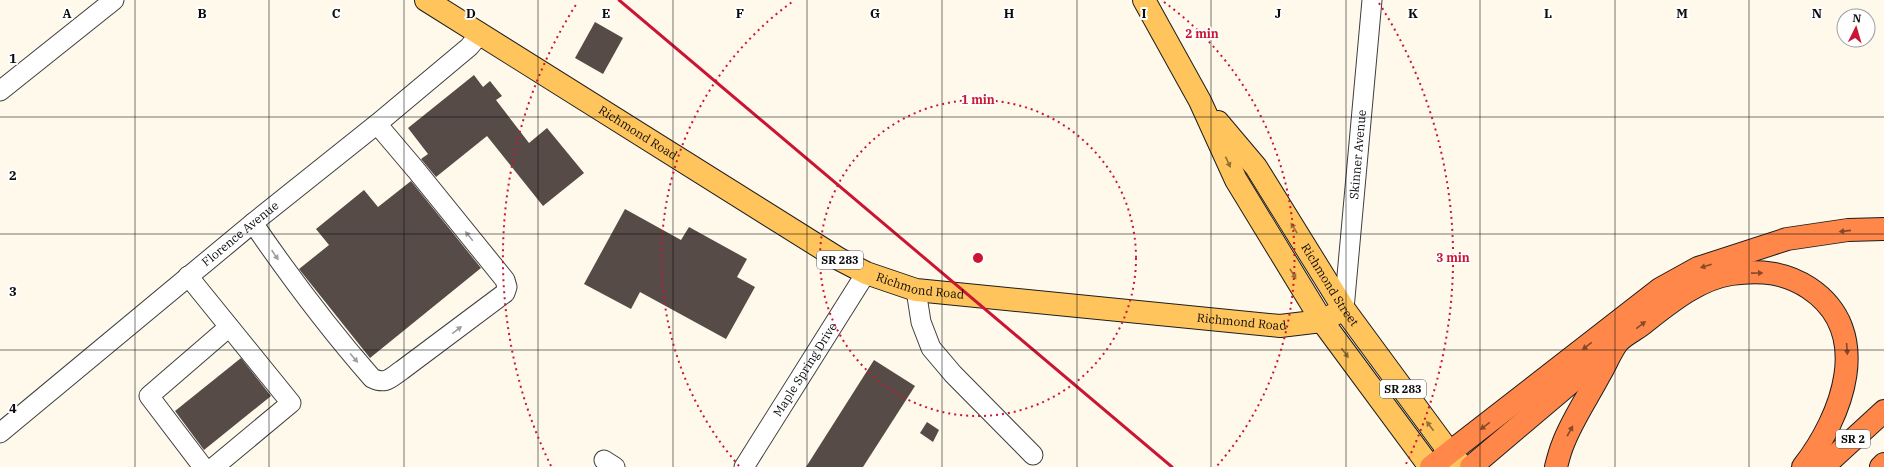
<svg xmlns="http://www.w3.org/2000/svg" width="1884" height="467" viewBox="0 0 1884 467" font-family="'IBM Plex Serif',serif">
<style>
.building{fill:#564b47}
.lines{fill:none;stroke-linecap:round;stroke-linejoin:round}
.minor-casing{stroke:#3f3f3f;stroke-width:21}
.major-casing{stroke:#1d1d1d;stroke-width:24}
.highway-casing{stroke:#1d1d1d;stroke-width:24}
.minor{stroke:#fff;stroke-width:19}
.major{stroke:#ffc45b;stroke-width:22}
.highway{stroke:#ff8749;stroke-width:22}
.rail{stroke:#ca1634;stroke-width:3}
.oneway{fill:#927137}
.oneway2{fill:#864a2a}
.oneway3{fill:#9e9e9e}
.grid{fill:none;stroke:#0c0c0c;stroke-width:1;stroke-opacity:0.55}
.ring{fill:none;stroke:#ca1634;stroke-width:2;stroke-dasharray:2 4}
.labels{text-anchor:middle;stroke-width:4;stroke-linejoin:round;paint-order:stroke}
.shield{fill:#fff;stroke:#555;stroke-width:1}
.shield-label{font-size:11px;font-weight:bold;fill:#0c0c0c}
.street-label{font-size:12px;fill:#0c0c0c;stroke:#fff}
.grid-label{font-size:13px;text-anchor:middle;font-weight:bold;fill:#0c0c0c;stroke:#fff;stroke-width:4;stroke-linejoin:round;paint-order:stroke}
.centre{fill:#ca1634;stroke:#fff;stroke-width:2}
.ring-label{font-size:12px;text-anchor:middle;font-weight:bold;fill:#ca1634;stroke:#fff;stroke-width:4;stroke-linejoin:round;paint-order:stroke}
</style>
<rect width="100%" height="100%" fill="#fff9eb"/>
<g class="building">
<polygon points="595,22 623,38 603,74 575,58"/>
<polygon points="474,75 483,87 490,81 502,96 496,100 529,143 547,128 584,173 543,206 487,136 436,177 421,159 428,154 408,128"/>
<polygon points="411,181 481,268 370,358 299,269 329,245 316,229 364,190 378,207"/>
<polygon points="625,209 681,240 689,227 747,259 737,277 755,287 726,339 640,292 631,309 584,284"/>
<polygon points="241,358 271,396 204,450 175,411"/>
<polygon points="874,360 915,386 863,467 806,467"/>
<polygon points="927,422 939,430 933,442 920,433"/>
</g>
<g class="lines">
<defs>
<g id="minor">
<polyline points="0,91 114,0"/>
<path d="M 253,223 C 290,277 329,329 372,378 C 386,385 390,378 402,370 L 505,293 L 507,287 L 505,280 L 416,170 L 377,124"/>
<polyline points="188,276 291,403 214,467"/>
<polyline points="916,290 921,322 931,348 953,374 1033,455"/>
<path id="s1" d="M 1344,309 L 1372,0"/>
<path id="s2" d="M 0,433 L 253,223 L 377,124 L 469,47 L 480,34"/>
<polyline points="604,460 615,467"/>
<polyline points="203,467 149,396 229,327"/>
<path id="s3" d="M 744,467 L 866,273"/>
</g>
<g id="major">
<path id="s4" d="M 426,0 L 839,259 L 866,273 L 916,290 L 1280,326 L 1322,321 L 1344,309"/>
<polyline points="1144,0 1200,101 1236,180 1322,321 1430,467"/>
<path id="s5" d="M 1218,122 L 1256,167 L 1344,309 L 1450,453 L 1463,467"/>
</g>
<g id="highway">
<polyline points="1431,467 1660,289 1698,268 1787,239 1848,230 1884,229"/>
<polyline points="1471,467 1609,350"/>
<path d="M 1556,467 C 1558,459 1560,451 1563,444 C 1572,420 1588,397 1600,374 C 1606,364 1611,351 1618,342 C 1623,336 1633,331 1640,326 C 1666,306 1697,279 1731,274 C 1760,270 1785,272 1809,288 C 1875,332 1842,417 1803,467"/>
<polyline points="1823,467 1884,411"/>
<polyline points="1881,467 1884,464"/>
</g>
</defs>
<use href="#minor" class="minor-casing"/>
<use href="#major" class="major-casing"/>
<use href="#highway" class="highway-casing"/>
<use href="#minor" class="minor"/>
<use href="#major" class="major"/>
<use href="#highway" class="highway"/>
<polyline class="rail" points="619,0 1172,467"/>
</g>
<defs><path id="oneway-solid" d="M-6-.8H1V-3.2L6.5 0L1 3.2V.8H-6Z"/></defs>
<g class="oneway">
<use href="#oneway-solid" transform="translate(1228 162) rotate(65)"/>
<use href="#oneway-solid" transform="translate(1294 228) rotate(-122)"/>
<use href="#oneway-solid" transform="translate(1293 274) rotate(59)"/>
<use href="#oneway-solid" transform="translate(1345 353) rotate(53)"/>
<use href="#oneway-solid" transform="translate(1430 426) rotate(-127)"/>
</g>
<g class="oneway2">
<use href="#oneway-solid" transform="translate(1845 231) rotate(174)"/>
<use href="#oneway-solid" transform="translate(1706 266) rotate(162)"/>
<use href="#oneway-solid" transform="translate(1757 273) rotate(-1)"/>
<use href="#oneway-solid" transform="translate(1641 325) rotate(-37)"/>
<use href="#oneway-solid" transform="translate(1587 346) rotate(142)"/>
<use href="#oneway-solid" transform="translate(1847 349) rotate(86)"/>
<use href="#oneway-solid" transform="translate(1485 426) rotate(142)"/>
<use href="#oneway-solid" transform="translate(1570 431) rotate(-61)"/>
</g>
<g class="oneway3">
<use href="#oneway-solid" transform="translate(469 236) rotate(-129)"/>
<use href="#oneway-solid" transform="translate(275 255) rotate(56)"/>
<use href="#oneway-solid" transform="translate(457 330) rotate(-37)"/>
<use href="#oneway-solid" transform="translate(354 358) rotate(50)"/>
</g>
<path class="grid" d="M 135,0 L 135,467M 269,0 L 269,467M 404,0 L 404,467M 538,0 L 538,467M 673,0 L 673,467M 807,0 L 807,467M 942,0 L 942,467M 1077,0 L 1077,467M 1211,0 L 1211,467M 1346,0 L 1346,467M 1480,0 L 1480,467M 1615,0 L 1615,467M 1749,0 L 1749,467M 0,117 L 1884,117M 0,234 L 1884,234M 0,350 L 1884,350"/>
<g class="ring">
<circle cx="978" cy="258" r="158"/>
<path d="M739 466A317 317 0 0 1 792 2M1164 2A317 317 0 0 1 1217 466"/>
<path d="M551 466A475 475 0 0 1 577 3M1379 3A475 475 0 0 1 1405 466"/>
</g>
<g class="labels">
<g class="shield">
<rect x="817" y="251" width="46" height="18" rx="3"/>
<rect x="1380" y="380" width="46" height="18" rx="3"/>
<rect x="1836" y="430" width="34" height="18" rx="3"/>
</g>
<g class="shield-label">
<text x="840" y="264">SR 283</text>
<text x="1403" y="393">SR 283</text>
<text x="1853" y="443">SR 2</text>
</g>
<g class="street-label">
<text dy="4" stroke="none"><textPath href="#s4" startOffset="250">Richmond Road</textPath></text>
<text dy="4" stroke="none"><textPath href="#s1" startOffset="155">Skinner Avenue</textPath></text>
<text dy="4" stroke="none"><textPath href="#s2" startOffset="312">Florence Avenue</textPath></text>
<text dy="4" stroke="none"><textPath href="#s4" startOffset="574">Richmond Road</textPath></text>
<text dy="4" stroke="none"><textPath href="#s5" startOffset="198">Richmond Street</textPath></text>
<text dy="4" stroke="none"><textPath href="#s4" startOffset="898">Richmond Road</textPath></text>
<text dy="4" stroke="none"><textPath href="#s3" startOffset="115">Maple Spring Drive</textPath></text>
</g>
</g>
<g class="grid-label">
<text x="67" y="18">A</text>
<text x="202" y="18">B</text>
<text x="336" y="18">C</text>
<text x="471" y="18">D</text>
<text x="606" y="18">E</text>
<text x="740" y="18">F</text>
<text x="875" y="18">G</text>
<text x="1009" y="18">H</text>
<text x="1144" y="18">I</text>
<text x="1278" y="18">J</text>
<text x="1413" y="18">K</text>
<text x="1548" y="18">L</text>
<text x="1682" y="18">M</text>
<text x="1817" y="18">N</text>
<text x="13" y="63">1</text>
<text x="13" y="180">2</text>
<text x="13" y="296">3</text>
<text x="13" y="413">4</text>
</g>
<circle cx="978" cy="258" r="6" class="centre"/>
<g class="ring-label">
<text x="1202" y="38">2 min</text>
<text x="978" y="104">1 min</text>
<text x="1453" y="262">3 min</text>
</g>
<g transform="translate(1856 28) rotate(5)"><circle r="19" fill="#ffffff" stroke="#9e9e9e"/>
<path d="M0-3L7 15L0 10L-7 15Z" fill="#ca1634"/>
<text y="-6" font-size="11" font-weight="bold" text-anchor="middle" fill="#0c0c0c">N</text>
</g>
</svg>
